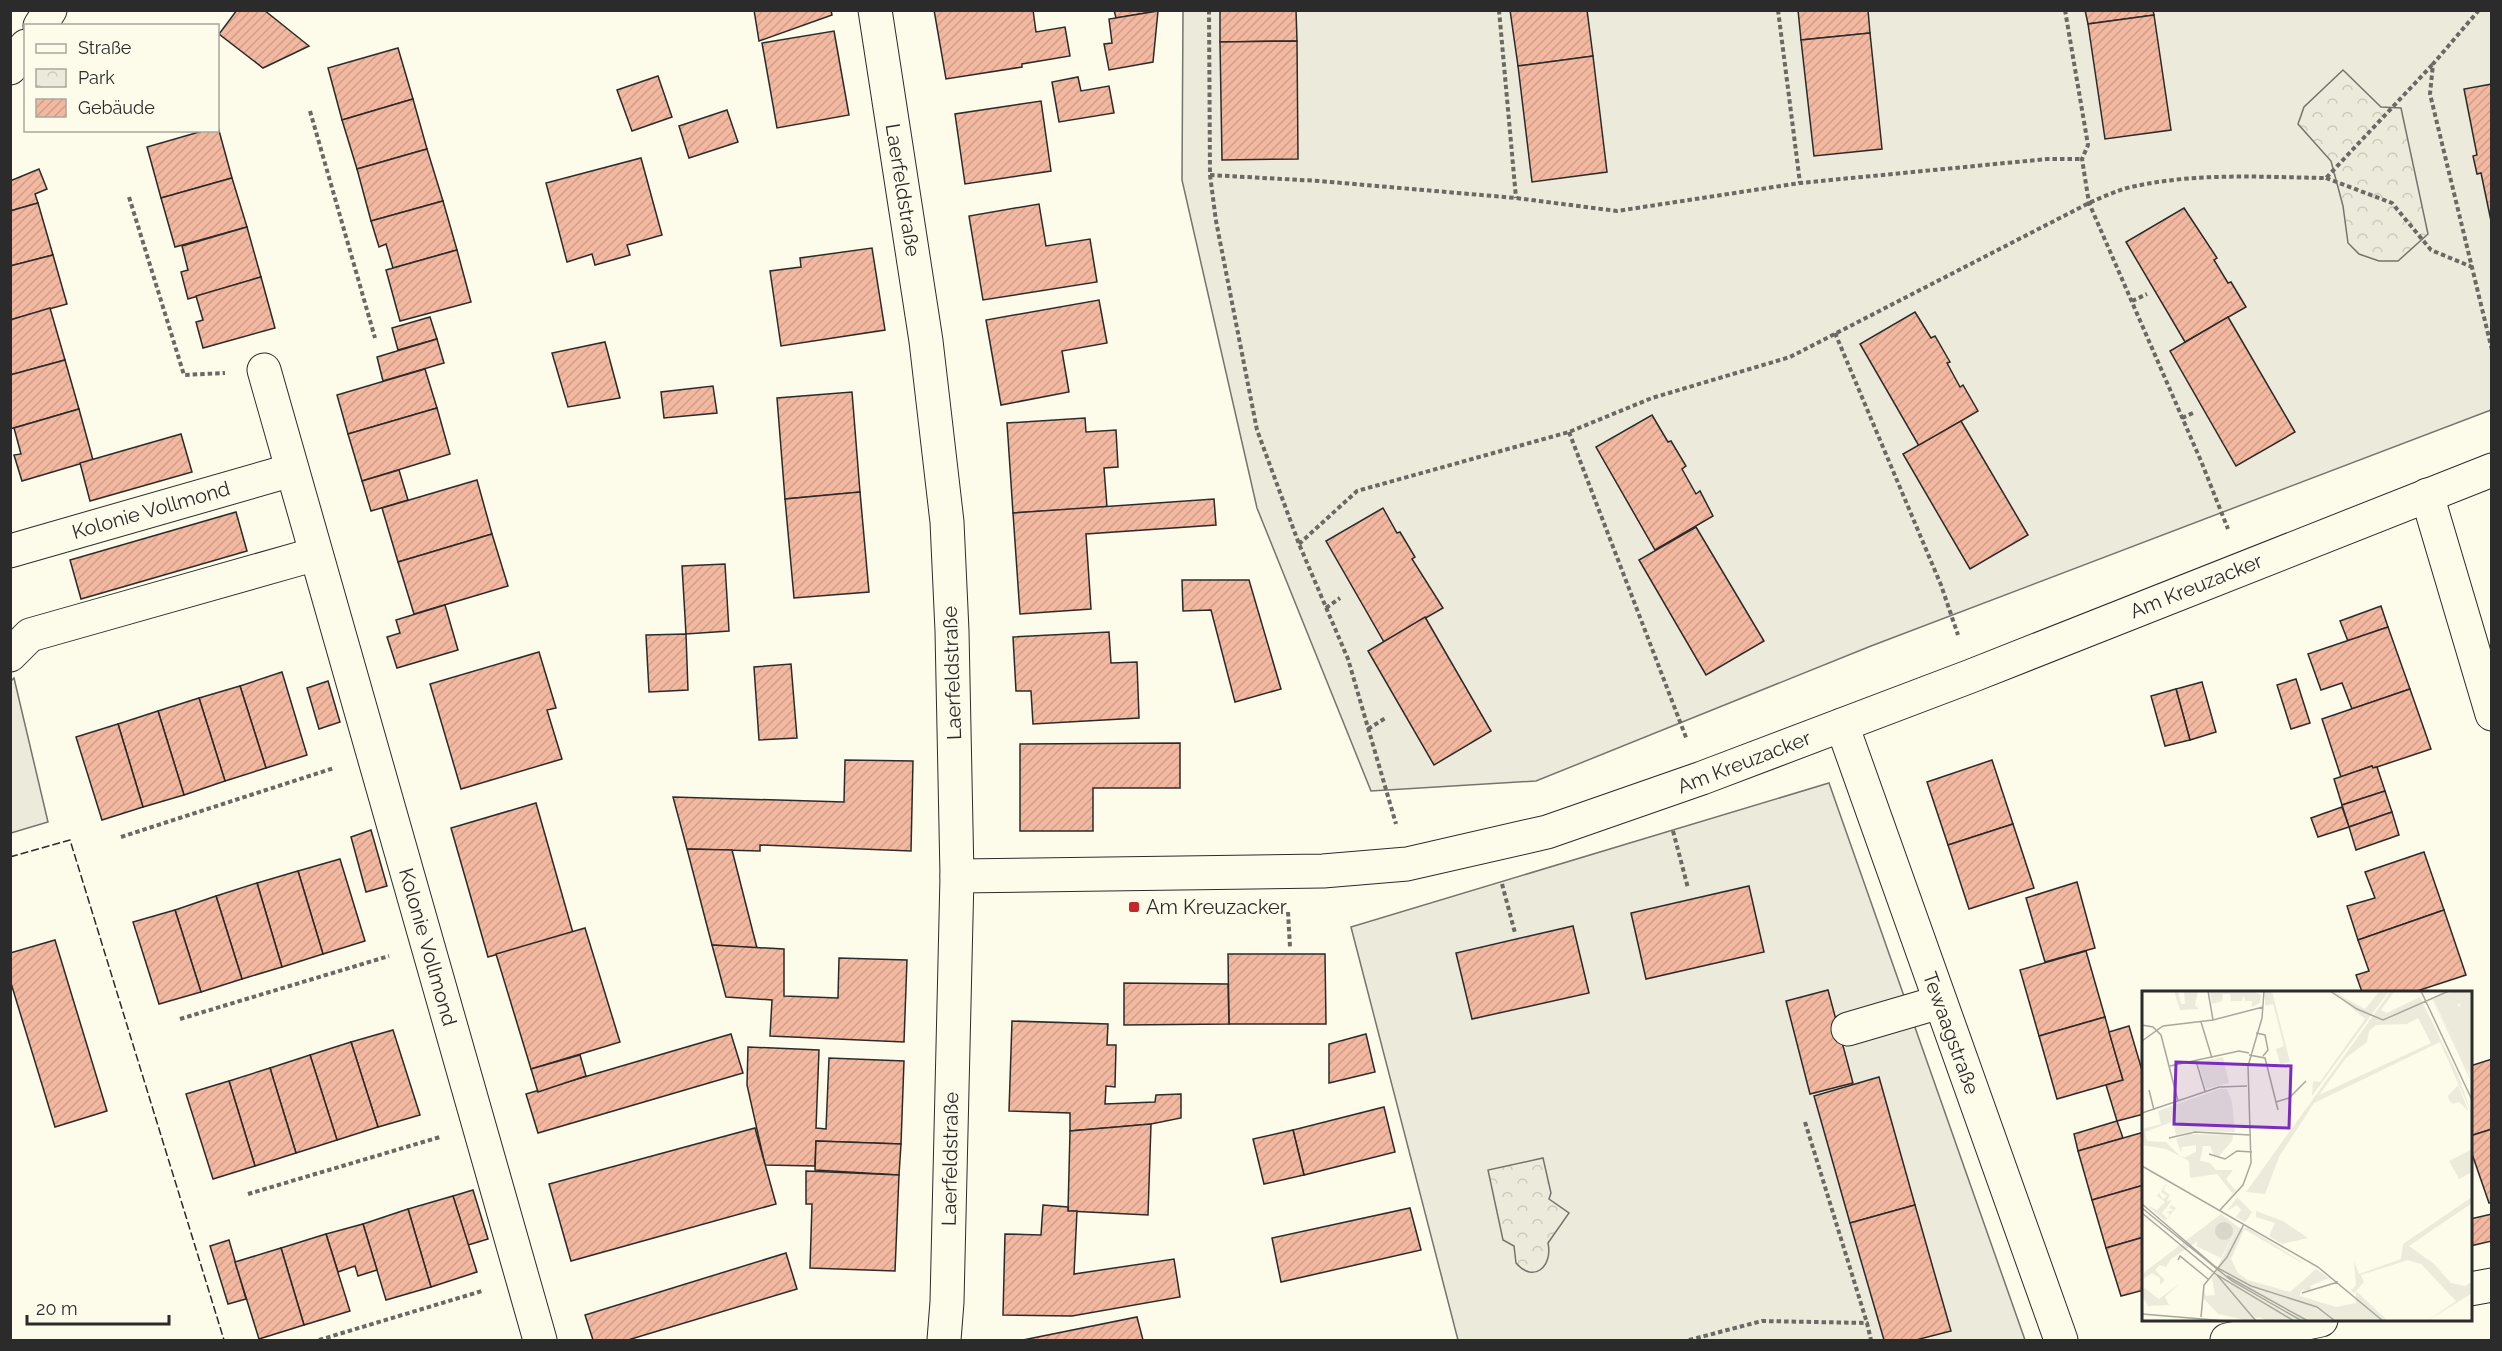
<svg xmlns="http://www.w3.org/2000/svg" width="2502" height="1351" viewBox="0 0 2502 1351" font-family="Raleway,sans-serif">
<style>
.green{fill:#ecebdb;stroke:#74746e;stroke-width:1.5}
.park{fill:url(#park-crowns);stroke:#74746e;stroke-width:1.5}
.parking{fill:#eceadb;stroke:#74746e;stroke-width:1.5}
.building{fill:url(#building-hatch);stroke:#2b2b2b;stroke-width:1.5}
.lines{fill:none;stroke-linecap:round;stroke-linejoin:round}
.minor-casing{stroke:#2b2b2b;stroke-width:35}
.path{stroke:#6a6964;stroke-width:4;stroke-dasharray:4.5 3;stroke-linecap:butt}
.minor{stroke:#fdfbea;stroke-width:33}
.fence{stroke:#2b2b2b;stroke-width:1.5;stroke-dasharray:8 3;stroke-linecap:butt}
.poi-dot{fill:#c62828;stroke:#fdfbea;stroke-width:2}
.labels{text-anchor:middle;stroke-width:4.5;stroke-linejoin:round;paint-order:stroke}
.street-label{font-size:20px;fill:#2b2b2b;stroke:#fdfbea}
.poi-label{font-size:20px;fill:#2b2b2b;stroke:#fdfbea;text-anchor:start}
.inset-road{fill:none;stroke:#a9a89e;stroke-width:1.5}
.view{fill:#7b2cbf;fill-opacity:0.15;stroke:#7b2cbf;stroke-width:3}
.inset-edge{fill:none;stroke:#2b2b2b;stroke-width:3}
</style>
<defs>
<pattern id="park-crowns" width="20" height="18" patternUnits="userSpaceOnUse" patternTransform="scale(1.5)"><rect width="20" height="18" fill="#ecebdb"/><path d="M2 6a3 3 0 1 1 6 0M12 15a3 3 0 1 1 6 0" fill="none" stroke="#cbcabc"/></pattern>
<pattern id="building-hatch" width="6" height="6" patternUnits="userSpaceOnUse" patternTransform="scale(1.5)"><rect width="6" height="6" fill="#f2b8a0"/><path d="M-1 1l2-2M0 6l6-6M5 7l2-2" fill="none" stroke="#d09e8a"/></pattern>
</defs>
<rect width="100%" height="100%" fill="#fdfbea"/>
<g class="green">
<polygon points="1183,11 2491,11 2491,410 1871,646 1536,781 1371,791 1257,508 1182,180"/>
<polygon points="1829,783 2025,1340 1458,1340 1351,927"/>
</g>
<g class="park">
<polygon points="2343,70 2381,107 2401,108 2428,234 2398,261 2379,261 2359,254 2348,243 2343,206 2331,161 2298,124 2304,107"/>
<path d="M 1543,1158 L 1551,1193 L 1549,1199 L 1569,1213 L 1548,1243 C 1553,1266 1534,1284 1516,1263 L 1514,1246 L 1503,1240 L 1488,1170 Z"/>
</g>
<polygon class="parking" points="14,678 48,822 11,833 10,682"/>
<g class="building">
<polygon points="237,10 264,10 309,46 263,68 219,34"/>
<polygon points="754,10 831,10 832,15 759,41"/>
<polygon points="934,10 1033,10 1036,32 1065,27 1070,56 1022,64 1022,67 946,79"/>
<polygon points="1114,10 1158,10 1158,11 1116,18"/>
<polygon points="1220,10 1296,10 1297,41 1220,42"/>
<polygon points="1510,10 1587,10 1593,56 1518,66"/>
<polygon points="1798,10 1868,10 1870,33 1801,40"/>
<polygon points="2085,10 2153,10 2154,15 2088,24"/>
<polygon points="1158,11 1153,62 1109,70 1104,44 1112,43 1109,19"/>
<polygon points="2154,15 2171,130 2105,139 2088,24"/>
<polygon points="834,31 849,115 777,128 762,43"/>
<polygon points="1870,33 1882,149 1814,156 1801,40"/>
<polygon points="1297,41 1298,159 1222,160 1220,42"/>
<polygon points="398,48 413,99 342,120 328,68"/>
<polygon points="1593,56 1607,172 1532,182 1518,66"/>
<polygon points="658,76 672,117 632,131 617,90"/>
<polygon points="1078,77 1081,91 1109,86 1114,113 1059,122 1052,82"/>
<polygon points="2492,84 2492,221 2491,221 2481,173 2477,174 2473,156 2477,155 2464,89"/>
<polygon points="413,99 427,149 357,169 342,120"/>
<polygon points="1041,101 1051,171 965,184 955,114"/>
<polygon points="727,110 738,142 689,158 679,126"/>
<polygon points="218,127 232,178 161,198 147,147 206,130 218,130"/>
<polygon points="427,149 443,201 371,221 357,169"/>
<polygon points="641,158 662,235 627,245 630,255 595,265 592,254 567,262 546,183"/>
<polygon points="39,169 47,189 35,194 38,203 10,211 10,181"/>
<polygon points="232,178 247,227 175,247 161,198"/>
<polygon points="443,201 457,250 393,268 386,244 379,247 371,221"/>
<polygon points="38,203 53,255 10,266 10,211"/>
<polygon points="1039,204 1046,246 1090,239 1097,282 983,300 969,216"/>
<polygon points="2184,208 2217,258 2214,260 2228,283 2231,282 2246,307 2185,342 2126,242"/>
<polygon points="247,227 261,277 188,299 181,272 188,270 182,246"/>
<polygon points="872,248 885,330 781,346 770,271 801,267 800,258"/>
<polygon points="457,250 471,302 400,321 386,270"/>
<polygon points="53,255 67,304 10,320 10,266"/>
<polygon points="261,277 275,328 203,348 196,322 203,320 196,296"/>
<polygon points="1099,300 1107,343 1062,351 1069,392 1001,405 986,320"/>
<polygon points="50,308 65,360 10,375 10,320"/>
<polygon points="1915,312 1931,338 1935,336 1950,362 1947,363 1960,387 1963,385 1978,411 1919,446 1860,344"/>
<polygon points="430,317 437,339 398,350 392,328"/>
<polygon points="2228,317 2295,432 2236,466 2170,351"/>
<polygon points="437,339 444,363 383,381 377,357"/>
<polygon points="605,342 620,398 568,407 552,353"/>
<polygon points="65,360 79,409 10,429 10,375"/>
<polygon points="425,369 437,408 348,434 337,395"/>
<polygon points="713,386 717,413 664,418 661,392"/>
<polygon points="852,392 860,492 785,499 777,398"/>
<polygon points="437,408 450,454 362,481 348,434"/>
<polygon points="79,409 93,460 22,481 14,455 21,454 14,428"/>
<polygon points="1652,415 1668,442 1671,441 1686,466 1682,469 1696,494 1700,491 1713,516 1655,550 1596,447"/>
<polygon points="1085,418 1086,432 1116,430 1118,467 1104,468 1107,507 1013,513 1007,423"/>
<polygon points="1961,421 2028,535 1970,569 1903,454"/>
<polygon points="181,434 192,472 90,501 80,463"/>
<polygon points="399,470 408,500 371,511 362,481"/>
<polygon points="477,480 492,534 398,562 382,508"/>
<polygon points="860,492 869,592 794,598 785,499"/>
<polygon points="1214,499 1216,525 1086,534 1091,609 1020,614 1013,513"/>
<polygon points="1383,508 1397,533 1400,532 1415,557 1412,559 1443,608 1384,642 1326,541"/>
<polygon points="236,512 247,551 81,599 70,560"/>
<polygon points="1696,527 1764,641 1706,675 1639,560"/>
<polygon points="492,534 508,586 414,614 398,562"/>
<polygon points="725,564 729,631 686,634 682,566"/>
<polygon points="1182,580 1249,580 1281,689 1235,702 1211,610 1183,611"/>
<polygon points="445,605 458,650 397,668 387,637 400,633 396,620"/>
<polygon points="2381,606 2388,627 2348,641 2340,621"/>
<polygon points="1425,617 1491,731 1434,765 1368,651"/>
<polygon points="2388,627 2410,689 2352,709 2342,683 2321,690 2308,654"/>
<polygon points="1109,632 1111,663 1137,662 1139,718 1033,724 1031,691 1016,691 1013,637"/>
<polygon points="686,634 688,690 649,692 646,635"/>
<polygon points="539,652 556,708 547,710 562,759 461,789 430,684"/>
<polygon points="791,664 797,738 759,740 754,667"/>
<polygon points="282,672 307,755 266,768 240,686"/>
<polygon points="2296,679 2310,723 2291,729 2277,685"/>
<polygon points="328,681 340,722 319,729 307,688"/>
<polygon points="2202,682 2216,732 2190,740 2176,689"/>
<polygon points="240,686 266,768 225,781 199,698"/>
<polygon points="2176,689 2190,740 2165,746 2151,696"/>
<polygon points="2410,689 2431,749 2377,767 2373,768 2372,766 2341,777 2322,719"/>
<polygon points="199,698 225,781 184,795 158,711"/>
<polygon points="158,711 184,795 143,807 118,724"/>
<polygon points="118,724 143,807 102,820 76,737"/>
<polygon points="1180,743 1180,788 1093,788 1093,831 1020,831 1020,744"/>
<polygon points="845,760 913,761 911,851 760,845 760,851 687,849 673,797 844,802"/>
<polygon points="1992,760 2013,824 1948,845 1927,782"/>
<polygon points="2372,766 2373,768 2377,767 2385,791 2342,805 2334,779"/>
<polygon points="2385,791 2392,812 2349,827 2342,805"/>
<polygon points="536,803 573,933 488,957 451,828"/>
<polygon points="2342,807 2349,827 2318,837 2311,818"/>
<polygon points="2392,812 2399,835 2356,850 2349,827"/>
<polygon points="2013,824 2034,888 1969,909 1948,845"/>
<polygon points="371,830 387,886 366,892 351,837"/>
<polygon points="687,849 732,850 757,948 712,945"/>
<polygon points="2424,852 2444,910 2358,940 2347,906 2375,898 2365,872"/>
<polygon points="340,859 365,941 323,954 298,871"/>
<polygon points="298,871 323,954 282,967 257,883"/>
<polygon points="2077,882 2095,948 2045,962 2026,898"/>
<polygon points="257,883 282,967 242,979 216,896"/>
<polygon points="1749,886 1764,952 1646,979 1631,913"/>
<polygon points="216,896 242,979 201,992 175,910"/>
<polygon points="175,910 201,992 159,1004 133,922"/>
<polygon points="2444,910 2466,975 2414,992 2362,992 2356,975 2369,971 2358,940"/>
<polygon points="1573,926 1589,993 1472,1019 1456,953"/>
<polygon points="585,928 620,1042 531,1069 496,954"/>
<polygon points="55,940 107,1111 55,1127 10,980 10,953"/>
<polygon points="712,945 784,949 784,996 838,998 839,958 907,960 904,1042 770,1036 772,1000 726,997"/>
<polygon points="2086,951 2105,1017 2039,1036 2020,970"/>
<polygon points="1228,954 1325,954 1326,1024 1229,1024"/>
<polygon points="1124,983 1228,984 1229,1024 1124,1025"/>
<polygon points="1828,990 1853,1083 1810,1094 1786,1001"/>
<polygon points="2105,1017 2123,1080 2057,1099 2039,1036"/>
<polygon points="1012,1021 1108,1024 1107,1045 1116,1045 1115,1087 1106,1086 1105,1104 1155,1102 1156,1095 1181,1094 1181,1118 1151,1124 1070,1131 1070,1113 1009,1111"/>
<polygon points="2129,1026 2144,1077 2144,1114 2117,1121 2106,1085 2123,1080 2109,1032"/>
<polygon points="393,1030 420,1115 378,1127 351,1042"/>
<polygon points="731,1034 743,1073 538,1133 526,1094"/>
<polygon points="1366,1034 1375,1072 1329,1083 1329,1044"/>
<polygon points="351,1042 378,1127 337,1140 310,1055"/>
<polygon points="748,1047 819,1050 816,1128 826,1129 829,1058 904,1061 901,1144 816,1141 815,1166 765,1165 747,1085"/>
<polygon points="310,1055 337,1140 296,1153 270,1068"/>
<polygon points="580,1055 586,1076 538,1092 531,1069"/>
<polygon points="2492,1059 2492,1129 2470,1136 2470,1066"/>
<polygon points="270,1068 296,1153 255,1166 229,1081"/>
<polygon points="1879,1077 1915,1205 1850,1223 1814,1096"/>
<polygon points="229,1081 255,1166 213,1179 186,1094"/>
<polygon points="1384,1107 1395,1152 1304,1175 1293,1130"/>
<polygon points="2117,1121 2123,1138 2078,1151 2074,1134"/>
<polygon points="1151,1124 1148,1215 1068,1211 1070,1131"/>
<polygon points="755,1128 776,1204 571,1261 549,1184"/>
<polygon points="2492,1129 2492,1202 2489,1203 2470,1148 2470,1136"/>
<polygon points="1293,1130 1304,1175 1264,1184 1253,1139"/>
<polygon points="2144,1132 2144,1185 2092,1200 2078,1151"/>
<polygon points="816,1141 901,1144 899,1175 815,1170"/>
<polygon points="806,1171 899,1175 895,1271 810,1268 812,1204 806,1204"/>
<polygon points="2144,1185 2144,1237 2106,1248 2092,1200"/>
<polygon points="473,1190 488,1239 468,1245 453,1196"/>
<polygon points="453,1196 477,1272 431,1287 408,1209"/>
<polygon points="1043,1205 1068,1207 1068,1211 1077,1211 1074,1274 1174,1259 1180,1297 1072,1316 1003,1315 1005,1234 1041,1235"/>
<polygon points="1915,1205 1951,1331 1916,1340 1884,1340 1850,1223"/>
<polygon points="1410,1208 1421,1250 1281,1282 1272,1238"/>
<polygon points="408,1209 431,1287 386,1300 363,1224"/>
<polygon points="2492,1214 2492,1241 2470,1246 2470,1219"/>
<polygon points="363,1224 377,1270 358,1276 355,1266 338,1272 326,1234"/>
<polygon points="326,1234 350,1311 304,1325 281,1248"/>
<polygon points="2144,1237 2144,1290 2121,1296 2106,1248"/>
<polygon points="229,1240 246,1299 228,1304 210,1246"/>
<polygon points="281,1248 304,1325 259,1339 235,1262"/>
<polygon points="786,1253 797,1289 628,1340 593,1340 585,1315"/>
<polygon points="1137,1317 1143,1340 1023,1340"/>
</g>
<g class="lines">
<defs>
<g id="minor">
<polyline points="875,10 926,341 947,522 952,631 957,876 947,1302 944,1340"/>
<polyline points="40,26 50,10"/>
<polyline points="10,68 26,46"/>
<polyline points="264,370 540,1340"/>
<polyline points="2427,495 2492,714"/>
<polyline points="10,551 292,470"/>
<polyline points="10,655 30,635 316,554"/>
<polyline points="1842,725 2061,1340"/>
<polyline points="957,876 1323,871 1407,864 1547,832 1702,778 1971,676 2492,470"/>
<polyline points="1848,1029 1940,1002"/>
<polyline points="2470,1289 2492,1285"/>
<polyline points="2227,1340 2321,1320"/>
</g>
</defs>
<use href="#minor" class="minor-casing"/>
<g class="path">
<polyline points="1209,10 1210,175 1216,221 1257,430 1299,544 1348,659 1396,824"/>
<polyline points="1499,10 1516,198"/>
<polyline points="1778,10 1800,183"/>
<polyline points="2065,10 2088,145 2082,159 2089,203 2201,461 2228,529"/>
<polyline points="2479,10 2433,64 2430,94 2492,350"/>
<polyline points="310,111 375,338"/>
<polyline points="1210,175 1319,181 1516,198 1617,211 1800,183 2047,159 2082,159"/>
<polyline points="2326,178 2392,203 2431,250 2472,267"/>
<polyline points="129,197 184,375 225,373"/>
<polyline points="2132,301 2147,294"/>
<polyline points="1835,333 1941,585 1958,635"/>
<polyline points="2182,418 2193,413"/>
<polyline points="1569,432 1687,740"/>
<path d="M 1299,544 L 1357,491 L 1569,432 L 1652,398 L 1790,357 L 2089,203 C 2100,198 2112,193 2123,189 C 2189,172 2259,177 2326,178 L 2433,64"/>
<polyline points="1326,608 1340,598"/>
<polyline points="1368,729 1387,717"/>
<polyline points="1673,831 1688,888"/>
<polyline points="121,837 334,768"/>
<polyline points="1502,884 1515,933"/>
<polyline points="1288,912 1290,947"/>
<polyline points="180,1019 389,956"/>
<polyline points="1805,1122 1867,1323"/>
<polyline points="248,1194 440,1137"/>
<polyline points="319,1340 482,1291"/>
<polyline points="1689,1340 1762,1321 1867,1323 1871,1340"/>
</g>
<use href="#minor" class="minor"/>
<polyline class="fence" points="10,857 70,840 224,1340"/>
</g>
<rect class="poi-dot" x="1128" y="901" width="12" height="12" rx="3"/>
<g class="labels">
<g class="street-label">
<text transform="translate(903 190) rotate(81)" y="7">Laerfeldstraße</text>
<text transform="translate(151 510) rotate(-16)" y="7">Kolonie Vollmond</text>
<text transform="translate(2196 586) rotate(-22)" y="7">Am Kreuzacker</text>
<text transform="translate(952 673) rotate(-92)" y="7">Laerfeldstraße</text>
<text transform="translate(1744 762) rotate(-21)" y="7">Am Kreuzacker</text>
<text transform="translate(428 947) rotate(74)" y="7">Kolonie Vollmond</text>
<text transform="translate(1951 1033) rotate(70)" y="7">Tewaagstraße</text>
<text transform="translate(950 1159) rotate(-89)" y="7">Laerfeldstraße</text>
</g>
<g class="poi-label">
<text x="1146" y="914">Am Kreuzacker</text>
</g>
</g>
<g transform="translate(2142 991)">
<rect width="330" height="330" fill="#fdfbea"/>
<path d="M 68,0 L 110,0 L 119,4 L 118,12 L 110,16 L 110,10 L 103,10 L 102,4 L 100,10 L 89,10 L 88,3 L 81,3 L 80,10 L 70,13 ZM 123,0 L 130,0 L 148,71 L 138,73 L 134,58 L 142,55 L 131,13 L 123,15 ZM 190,0 L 223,18 L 238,0 L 247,0 L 170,105 L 171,90 L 178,91 L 223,28 ZM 249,0 L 253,0 L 239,19 L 245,22 L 278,6 L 316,84 L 330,124 L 298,51 L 172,112 L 137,166 L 123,203 L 104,201 ZM 276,27 L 289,52 L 177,104 L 204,67 L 225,51 L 227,40 L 234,34 L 265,33 ZM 286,0 L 324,74 L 330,93 L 314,58 ZM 81,66 L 87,92 L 64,98 L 56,71 ZM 78,98 L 85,98 L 90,111 L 93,141 L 50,140 L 34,144 L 27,116 ZM 47,143 L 91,144 L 90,150 L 77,165 L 72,164 L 68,155 L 61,155 L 58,170 L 54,171 L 43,166 L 54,161 L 54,154 L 40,156 L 39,161 L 34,148 ZM 330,158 L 330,181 L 317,188 L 307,170 ZM 110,186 L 95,206 L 110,221 L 103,231 L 94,226 L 99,219 L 95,214 L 85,220 ZM 23,193 L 32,198 L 24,194 L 21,199 L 28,204 L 25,210 L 30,209 L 20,222 L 25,227 L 28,223 L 24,221 L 32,219 L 27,217 L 29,214 L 34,217 L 23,230 L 6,215 L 15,219 L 23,211 L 15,205 L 17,202 L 21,208 L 25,205 L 19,201 ZM 330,206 L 330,212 L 267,255 L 292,273 L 309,292 L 323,295 L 330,291 L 329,303 L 285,330 L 314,310 L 279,273 L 266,269 L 219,284 L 222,291 L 212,302 L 209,300 L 214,294 L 212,270 L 217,283 L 259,268 L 261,253 ZM 114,220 L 141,230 L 166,247 L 140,253 L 127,245 L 133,232 L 114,226 ZM 79,223 L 96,236 L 79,267 L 54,255 L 56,250 L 29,268 L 24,276 L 18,274 L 13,279 L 27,293 L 23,289 L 18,294 L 18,287 L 10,282 L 0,289 L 0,283 ZM 100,237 L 106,237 L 160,271 L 160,272 ZM 38,292 L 23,306 L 27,314 L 6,315 L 0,305 L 0,295 L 17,308 Z" fill="#ecebdb" fill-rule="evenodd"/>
<path d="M 32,0 L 36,0 L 39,13 L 43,13 L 42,0 L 56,0 L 53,14 L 57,18 L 38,19 ZM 330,0 L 316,5 L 316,32 L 330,71 L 330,87 L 291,8 L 309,1 ZM 96,236 L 102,239 L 89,268 L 96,282 L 106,289 L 148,301 L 174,278 L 187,287 L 168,295 L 170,300 L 159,299 L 158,305 L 194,316 L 214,312 L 214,300 L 246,330 L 125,330 L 117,326 L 108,330 L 76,323 L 62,308 L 62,299 L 64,305 L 73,304 L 70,287 Z" fill="#ecebdb"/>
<path d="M 316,94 L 326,119 L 326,120 L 317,111 L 311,113 L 307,109 L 306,105 Z" fill="#ecebdb"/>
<path d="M 330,1 L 330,71 L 309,20 L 319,14 L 313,10 L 317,3 ZM 27,116 L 30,131 L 3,141 L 5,150 L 24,151 L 38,165 L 68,172 L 74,179 L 91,179 L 84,188 L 94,200 L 91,203 L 75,183 L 48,187 L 47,170 L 24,158 L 0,154 L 0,138 L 19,133 L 16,120 Z" fill="#ecebdb"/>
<path d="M73 240a9 9 0 1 1 18 0a9 9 0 1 1-18 0Z" fill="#d8d7c9"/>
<path class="inset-road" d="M 66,0 L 71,29M 188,0 L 215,18 L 241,29 L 307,0M 279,0 L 330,109M 59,31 L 70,67M 0,34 L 11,36 L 19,44 L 36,110M 114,42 L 123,44 L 126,59 L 121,65M 0,50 L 21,35 L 71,29 L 121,16M 107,64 L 123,67 L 136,119M 54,70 L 63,100M 28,75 L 97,60 L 107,62M 7,99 L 12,119M 134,111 L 147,107 L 164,90M 0,122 L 77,96 L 105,95M 27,147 L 53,141 L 108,144M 67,163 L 83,168 L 95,160 L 110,161M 0,175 L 176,276 L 241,330M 0,213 L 76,278M 0,217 L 90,290 L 160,330M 78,219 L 101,194 L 109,172 L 106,75 L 120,27 L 122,0M 0,222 L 75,284 L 152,330M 36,269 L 38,265 L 66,288M 74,276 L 109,295 L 175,316 L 193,330M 75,284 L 114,330M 85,285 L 166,330M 160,302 L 196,291M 0,323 L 84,330M 59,326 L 62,294 L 85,266 L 102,233"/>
<path class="view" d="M 34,71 L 149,75 L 147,137 L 32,133 Z"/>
<rect width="330" height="330" class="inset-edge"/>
</g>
<rect width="2502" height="1351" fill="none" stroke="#2b2b2b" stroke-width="24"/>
<rect x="24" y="24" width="195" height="108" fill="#fdfbea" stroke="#a9a89e" stroke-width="1.5"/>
<rect x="36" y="44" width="30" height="9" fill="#fdfbea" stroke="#a9a89e" stroke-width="1.5"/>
<text x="78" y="54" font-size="18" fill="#2b2b2b">Straße</text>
<rect x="36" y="69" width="30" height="18" fill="url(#park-crowns)" stroke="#a9a89e" stroke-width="1.5"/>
<text x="78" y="84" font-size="18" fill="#2b2b2b">Park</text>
<rect x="36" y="99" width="30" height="18" fill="url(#building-hatch)" stroke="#a9a89e" stroke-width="1.5"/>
<text x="78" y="114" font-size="18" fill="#2b2b2b">Gebäude</text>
<path d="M27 1315v9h142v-9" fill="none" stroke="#2b2b2b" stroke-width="3"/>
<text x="36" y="1315" font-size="18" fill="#2b2b2b" stroke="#fdfbea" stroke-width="4.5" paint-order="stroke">20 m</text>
</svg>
